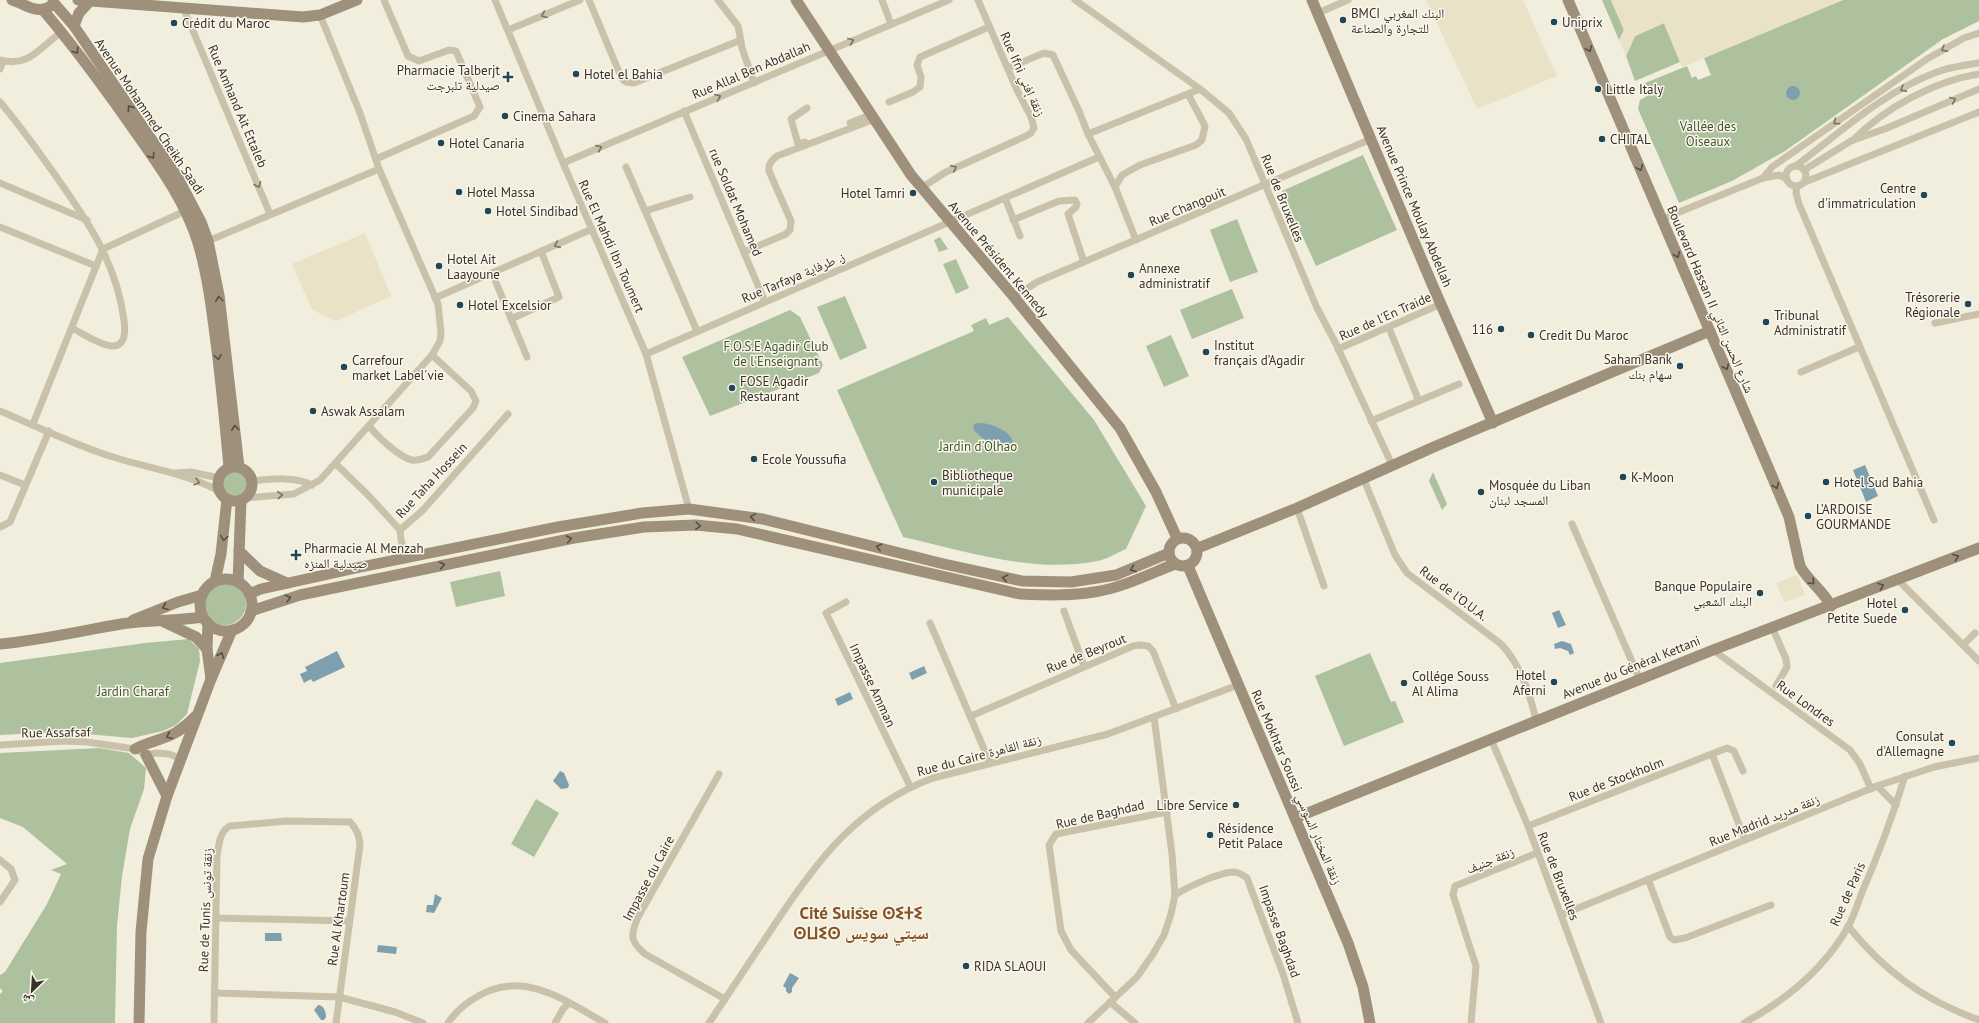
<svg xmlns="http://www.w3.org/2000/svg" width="1979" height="1023" viewBox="0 0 1979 1023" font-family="'PT Sans','Noto Naskh Arabic','Noto Sans Tifinagh',sans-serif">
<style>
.green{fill:#adc19e}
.plaza{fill:#e9e2c6}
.water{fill:#7ea0ae}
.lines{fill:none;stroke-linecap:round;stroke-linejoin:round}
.street{stroke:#cac1aa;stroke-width:7}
.secondary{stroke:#9e907b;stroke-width:11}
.oneway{stroke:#7a7263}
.oneway2{stroke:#574e42}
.poi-dot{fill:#204758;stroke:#faf6eb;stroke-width:1.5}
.labels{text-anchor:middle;stroke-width:3;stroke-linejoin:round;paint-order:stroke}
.poi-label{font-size:13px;fill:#383129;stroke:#faf6eb;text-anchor:start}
.street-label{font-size:13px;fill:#383129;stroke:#faf6eb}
.park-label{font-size:13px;fill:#3d552e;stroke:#faf6eb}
.district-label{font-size:17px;font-weight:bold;fill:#855325;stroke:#faf6eb}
</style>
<rect width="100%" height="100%" fill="#f2eede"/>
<g class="green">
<polygon points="1602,0 1611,0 1624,30 1619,40"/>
<polygon points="1843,0 1979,0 1979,21 1943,39 1785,151 1732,181 1679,203 1638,109 1640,100 1649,95 1645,83 1687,66 1692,78 1696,76 1698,80 1711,75 1704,58"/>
<polygon points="1664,23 1680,62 1635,81 1626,56 1635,36"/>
<polygon points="1363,155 1397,230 1316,266 1282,191"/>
<polygon points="1237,219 1258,272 1230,282 1210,230"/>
<polygon points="940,237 948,249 939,252 934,240"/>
<polygon points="956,259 969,288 956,294 943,264"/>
<polygon points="1232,289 1244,318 1192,339 1180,310"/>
<polygon points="845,296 867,348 840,360 817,307"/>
<polygon points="790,310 800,317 823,365 819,373 710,416 682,357"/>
<path d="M 1008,317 L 1094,420 L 1146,506 L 1126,549 C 1117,553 1107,559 1098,561 C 1033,574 966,551 903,537 L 837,390 L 974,331 L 971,325 L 986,318 L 989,325 Z"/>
<polygon points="1171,335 1189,376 1164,387 1146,346"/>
<circle cx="234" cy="482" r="14"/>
<polygon points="1433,472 1447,504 1442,510 1429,481"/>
<polygon points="500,571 505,596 456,607 450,582"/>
<circle cx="225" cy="604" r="21"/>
<polygon points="189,639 199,649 200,661 187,714 176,725 163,731 132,738 62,732 0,735 0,663 145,643"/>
<polygon points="1370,653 1391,702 1395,701 1404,722 1344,746 1315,676"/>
<polygon points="99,748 129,753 146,768 144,789 130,829 122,876 117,926 115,1023 0,1023 0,994 3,991 0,988 0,975 5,972 47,904 61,874 51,870 67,864 23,827 0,818 0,753"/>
<polygon points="536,799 559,813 534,857 511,844"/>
</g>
<g class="plaza">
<polygon points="1426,0 1523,0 1557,76 1477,109"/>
<polygon points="1611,0 1843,0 1682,67 1664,23 1635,36 1626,56 1619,40 1624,30"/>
<polygon points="365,233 391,296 336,321 312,310 292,264"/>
<polygon points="1797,575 1805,595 1784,602 1776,583"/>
</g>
<g class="water">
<circle cx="1793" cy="93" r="7"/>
<path d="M 979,423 C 990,423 1011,430 1013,443 C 1003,452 979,439 973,428 L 974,424 Z"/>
<polygon points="1865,465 1878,496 1866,502 1853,470"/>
<polygon points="1559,610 1566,625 1558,628 1552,613"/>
<polygon points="1562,641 1571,644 1574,653 1570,655 1568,651 1560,648 1555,649 1554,644"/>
<polygon points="337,651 345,667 313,682 311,679 304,683 300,674 307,671 305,667"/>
<polygon points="924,666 927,673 912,680 909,673"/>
<polygon points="850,692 853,699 838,706 835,699"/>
<polygon points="560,771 564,773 569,785 568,788 561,789 553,781"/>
<polygon points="435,894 442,898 434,913 426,912 427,905 433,905"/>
<polygon points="861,907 867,910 865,915 850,918 847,916 847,913"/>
<polygon points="265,933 281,933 282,941 265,941"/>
<polygon points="378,945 397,947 396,954 377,952"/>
<polygon points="790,973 799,978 792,988 792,992 789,994 786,991 786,988 783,986"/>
<path d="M 318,1005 C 324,1005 326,1012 326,1017 L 324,1020 L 321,1020 L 314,1010 Z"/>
</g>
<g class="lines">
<g class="street">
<polyline points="495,0 563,163 646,354 689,509"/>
<polyline points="589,0 622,79 626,82 634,83 741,40"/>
<polyline points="718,0 738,26 742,48 754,83"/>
<polyline points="882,0 891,24"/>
<polyline points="1075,0 1200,89 1229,113 1246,139 1317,308 1336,344 1393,467"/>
<polyline points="183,7 270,214"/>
<polyline points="1318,13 1348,0"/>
<polyline points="508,30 580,0"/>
<path d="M 0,60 C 30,68 40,46 62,32"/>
<polyline points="1008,68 1044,53 1053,55 1079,111 1088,134 1115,187 1136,240"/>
<polyline points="0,69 3,61"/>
<path d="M 0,102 C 19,124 36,148 53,172 C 87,220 116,261 124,320 C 130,366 93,339 72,328"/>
<polyline points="889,102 913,92 920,87 921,77 917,65 920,57 989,27"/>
<polyline points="684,111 765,302"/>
<polyline points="850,123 872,114"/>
<polyline points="1088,134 1200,89"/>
<path d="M 1853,140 C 1885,108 1934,81 1979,74"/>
<polyline points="805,142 798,144 791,119 807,108"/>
<polyline points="376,159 474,116 480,107 456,51 449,50 419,61 408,56 384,0"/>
<polyline points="563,163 949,0"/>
<path d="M 1796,166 C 1840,132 1885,91 1937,72 C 1950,67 1965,65 1979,63"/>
<circle cx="1796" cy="176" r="10"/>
<polyline points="626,167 697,331"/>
<polyline points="1804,170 1851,141 1887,128 1979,89"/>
<polyline points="1763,178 1772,167 1927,59 1964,38 1979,33"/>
<polyline points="1805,182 1979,112"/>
<polyline points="0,183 87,220"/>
<polyline points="1797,186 1796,193 1799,204 1934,520"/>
<polyline points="1115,187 1122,175 1140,165 1196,145 1202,140 1205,126 1188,94"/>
<polyline points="921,188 946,172 1026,136 1031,133 1034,128 1031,117 1017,90 978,0"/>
<polyline points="1005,198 1020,236"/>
<polyline points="645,211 690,197"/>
<polyline points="1662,219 1763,178 1779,175 1787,179"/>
<polyline points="1013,220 1059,201 1075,200 1077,204 1076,207 1068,214 1084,262"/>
<polyline points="0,227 96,266"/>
<polyline points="208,241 379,169"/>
<path d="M 744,252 L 786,234 L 790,230 L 791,221 L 769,171 C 768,164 772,160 777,156 L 875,119"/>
<polyline points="492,273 527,357"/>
<polyline points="1014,297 1037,282 1371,139"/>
<polyline points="435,298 592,229"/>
<polyline points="511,319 559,297 541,251"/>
<polyline points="1935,323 1979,314"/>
<polyline points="1389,328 1419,401"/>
<polyline points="1338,349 1441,304"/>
<polyline points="646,354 1099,157"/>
<polyline points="1801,372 1859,347"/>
<path d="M 0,411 C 36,426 72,444 110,456 C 146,468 186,473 219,491"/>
<polyline points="1371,421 1459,384"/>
<polyline points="33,424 103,249 185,211"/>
<path d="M 369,426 C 377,436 400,458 412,460 C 417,461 422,459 428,457 L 473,408 L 476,401 L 471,391 L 432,355"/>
<polyline points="336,464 368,495 400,530 423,510 508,414"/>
<polyline points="175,473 191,472 219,478"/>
<polyline points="0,475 25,485"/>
<path d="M 1364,480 L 1395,555 L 1407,573 L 1501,644 C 1520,664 1530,693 1536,720"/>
<path d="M 252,481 C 271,479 295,476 312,485"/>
<polyline points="245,498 294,494 320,480 432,355 440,341 441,333 438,304 379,169 360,113 320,15"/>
<polyline points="1297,508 1324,586"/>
<polyline points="1572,524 1640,680"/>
<polyline points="0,527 10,522 49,431"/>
<polyline points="400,530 401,540 406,557"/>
<polyline points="1898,580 1979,661"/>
<polyline points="846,602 826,613 910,786"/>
<polyline points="1064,611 1084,666"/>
<polyline points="930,623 990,763"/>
<polyline points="1772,627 1786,659 1787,667 1776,686"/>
<polyline points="1963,645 1975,633"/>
<polyline points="1713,650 1850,750 1860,764 1871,789"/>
<polyline points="971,716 1133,646 1141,645 1148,646 1153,651 1176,709"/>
<polyline points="1491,739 1528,826 1601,1023"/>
<polyline points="0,745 64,741 87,742 135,749 146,755 156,753 169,754 182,759"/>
<polyline points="1712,754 1745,840"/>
<path d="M 719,774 L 638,917 C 630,936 630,941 645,954 L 725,999"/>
<polyline points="1877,786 1896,805"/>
<polyline points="1528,826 1727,748 1734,751 1743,771"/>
<polyline points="0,860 11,869 15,880 0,902"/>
<polyline points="1648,879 1670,937 1674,940 1685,938 1771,905"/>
<path d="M 1175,895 C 1187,887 1218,873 1233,872 C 1239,872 1243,875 1247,878 L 1283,974 L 1298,1023"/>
<polyline points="1561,915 1877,786 1934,767 1979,758"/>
<polyline points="216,918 349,921"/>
<path d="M 1848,926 C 1885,972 1924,1000 1979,1020"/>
<polyline points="214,993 339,997 395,1012 423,1023"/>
<polyline points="1115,997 1071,950 1061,931 1049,845 1056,834 1167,812"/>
<polyline points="1110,1002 1135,1023"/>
<path d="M 214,1023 L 217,856 C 219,845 219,832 230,826 L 287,821 L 350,822 C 357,829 359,835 360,845 L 336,1023"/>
<path d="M 448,1023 C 456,1011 467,1002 480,995 C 525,970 566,1001 605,1023"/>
<polyline points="555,1023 563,1009 569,1003"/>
<path d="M 709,1023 C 731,990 753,957 775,924 C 818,859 858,806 933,778 L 1108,734 L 1238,685"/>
<polyline points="1088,1023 1137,977 1153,954 1164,935 1171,914 1175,895 1172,854 1154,717"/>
<polyline points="1471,1023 1476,966 1453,895 1455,886 1537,853"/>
<path d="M 1744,1023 C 1786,1000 1824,969 1848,927 C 1854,916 1858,902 1863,890 C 1879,853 1893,815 1905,776"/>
</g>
<g class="secondary">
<path d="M 12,0 C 25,4 36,14 49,7"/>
<polyline points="78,0 303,17 320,15 357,0"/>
<polyline points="796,0 911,175 1014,297 1120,428 1156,492 1177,538"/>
<polyline points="1312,0 1432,284 1493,423"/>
<path d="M 1568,0 L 1771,474 L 1789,517 L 1800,566 C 1808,581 1823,590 1831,606"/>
<polyline points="53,2 74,26 154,143 177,176 201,222 208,241 219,295 239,467"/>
<path d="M 43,10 C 73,45 100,82 127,120 C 154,159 184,197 198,243 C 207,273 211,304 215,335 C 221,379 225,423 229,467"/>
<polyline points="74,26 79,13 90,1"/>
<circle cx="235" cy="484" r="17"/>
<circle cx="1183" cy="552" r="14"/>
<polyline points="1198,548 1297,508 1436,446 1710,331"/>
<polyline points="239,551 260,571 287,583"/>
<polyline points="1188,566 1348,943 1363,987 1370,1023"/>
<circle cx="226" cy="605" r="26"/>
<polyline points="215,581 221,554 227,499"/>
<polyline points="238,582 241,500"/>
<polyline points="249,594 261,589 356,568 558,527 642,513 689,509 763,519 944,564 1022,581 1071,582 1116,575 1169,553"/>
<path d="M 251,611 L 300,595 L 574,538 L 644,527 L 696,525 L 737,529 L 1020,594 C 1045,595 1070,596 1094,592 C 1122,588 1149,574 1175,564"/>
<polyline points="133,620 178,602 202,595"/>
<polyline points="164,622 196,637 207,649"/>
<polyline points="208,623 207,649 211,679"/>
<path d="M 0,644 C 41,640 80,631 121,624 C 148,620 176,621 203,617"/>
<path d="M 135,749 C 148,742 162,740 175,733 C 184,728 190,722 197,715"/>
<polyline points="146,755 167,796"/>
<polyline points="1295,818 1713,650 1979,548"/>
<polyline points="139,1023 141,932 148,859 167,796 211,679 232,630"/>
</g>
</g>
<defs><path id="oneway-chevron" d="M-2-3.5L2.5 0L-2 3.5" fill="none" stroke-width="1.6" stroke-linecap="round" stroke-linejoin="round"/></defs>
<g class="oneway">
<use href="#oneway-chevron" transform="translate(544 15) rotate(157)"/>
<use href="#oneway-chevron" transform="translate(851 41) rotate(-22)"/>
<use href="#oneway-chevron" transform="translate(1944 49) rotate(151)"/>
<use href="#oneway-chevron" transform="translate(1903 89) rotate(151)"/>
<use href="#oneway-chevron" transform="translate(718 97) rotate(-22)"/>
<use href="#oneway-chevron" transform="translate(1953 100) rotate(-23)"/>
<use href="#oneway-chevron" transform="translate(1836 122) rotate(144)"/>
<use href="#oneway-chevron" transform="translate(599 148) rotate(-23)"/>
<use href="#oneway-chevron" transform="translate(954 168) rotate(-25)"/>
<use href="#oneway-chevron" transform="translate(258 185) rotate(67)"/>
<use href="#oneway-chevron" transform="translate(557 245) rotate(156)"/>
<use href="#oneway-chevron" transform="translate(197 482) rotate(16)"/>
<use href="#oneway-chevron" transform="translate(280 495) rotate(-4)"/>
</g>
<g class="oneway2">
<use href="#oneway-chevron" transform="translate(1589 49) rotate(66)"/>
<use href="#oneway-chevron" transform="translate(76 51) rotate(53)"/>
<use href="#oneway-chevron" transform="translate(130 108) rotate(-125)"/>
<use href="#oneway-chevron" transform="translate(152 156) rotate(56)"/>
<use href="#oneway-chevron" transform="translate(1640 168) rotate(66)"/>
<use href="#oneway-chevron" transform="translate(1677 255) rotate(67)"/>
<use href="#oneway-chevron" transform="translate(219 299) rotate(-97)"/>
<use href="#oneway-chevron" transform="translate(218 357) rotate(83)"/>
<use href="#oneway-chevron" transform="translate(1726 367) rotate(66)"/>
<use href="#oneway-chevron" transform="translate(235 428) rotate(-97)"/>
<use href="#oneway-chevron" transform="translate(1776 486) rotate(68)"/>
<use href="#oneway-chevron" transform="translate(753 517) rotate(-171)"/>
<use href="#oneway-chevron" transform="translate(698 526) rotate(3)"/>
<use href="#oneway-chevron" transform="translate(224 538) rotate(98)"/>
<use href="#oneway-chevron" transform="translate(569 539) rotate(-11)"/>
<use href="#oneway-chevron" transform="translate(879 547) rotate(-166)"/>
<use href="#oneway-chevron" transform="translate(1956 557) rotate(-21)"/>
<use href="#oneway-chevron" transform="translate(442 565) rotate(-12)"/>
<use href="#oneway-chevron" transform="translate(1133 569) rotate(158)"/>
<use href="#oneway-chevron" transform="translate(1005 578) rotate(-168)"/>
<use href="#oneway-chevron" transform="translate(1812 582) rotate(45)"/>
<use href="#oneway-chevron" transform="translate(1881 586) rotate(-21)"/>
<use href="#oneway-chevron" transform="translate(288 598) rotate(-15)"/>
<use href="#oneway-chevron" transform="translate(165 607) rotate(158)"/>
<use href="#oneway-chevron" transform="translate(221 655) rotate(-67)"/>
<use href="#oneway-chevron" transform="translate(169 736) rotate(157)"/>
</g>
<g class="poi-dot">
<circle cx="1343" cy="20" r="4"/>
<circle cx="1554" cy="22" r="4"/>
<circle cx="174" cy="23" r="4"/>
<circle cx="576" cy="74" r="4"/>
<path d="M506 71h4v4h4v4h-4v4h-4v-4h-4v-4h4z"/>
<circle cx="1598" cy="89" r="4"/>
<circle cx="505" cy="116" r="4"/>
<circle cx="1602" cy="139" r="4"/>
<circle cx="441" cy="143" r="4"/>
<circle cx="459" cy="192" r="4"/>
<circle cx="913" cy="193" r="4"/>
<circle cx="1924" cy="195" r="4"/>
<circle cx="488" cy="211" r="4"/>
<circle cx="439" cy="266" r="4"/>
<circle cx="1131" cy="275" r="4"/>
<circle cx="1968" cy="304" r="4"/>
<circle cx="460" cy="305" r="4"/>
<circle cx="1766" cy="322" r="4"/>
<circle cx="1501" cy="329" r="4"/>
<circle cx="1531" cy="335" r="4"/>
<circle cx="1206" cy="352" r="4"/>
<circle cx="1680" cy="366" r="4"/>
<circle cx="344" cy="367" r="4"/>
<circle cx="732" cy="388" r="4"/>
<circle cx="313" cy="411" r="4"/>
<circle cx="754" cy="459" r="4"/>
<circle cx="1623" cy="477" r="4"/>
<circle cx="934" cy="482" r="4"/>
<circle cx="1826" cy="482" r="4"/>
<circle cx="1481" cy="492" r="4"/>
<circle cx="1808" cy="516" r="4"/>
<path d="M294 549h4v4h4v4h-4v4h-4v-4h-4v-4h4z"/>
<circle cx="1760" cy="593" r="4"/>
<circle cx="1905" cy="610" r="4"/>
<circle cx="1554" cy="682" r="4"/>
<circle cx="1404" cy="683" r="4"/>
<circle cx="1952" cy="743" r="4"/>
<circle cx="1236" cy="805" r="4"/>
<circle cx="1210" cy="835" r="4"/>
<circle cx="966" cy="966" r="4"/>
</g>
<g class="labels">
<g class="poi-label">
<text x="1351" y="18">BMCI البنك المغربي<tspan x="1351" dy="15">للتجارة والصناعة</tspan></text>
<text x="1562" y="27">Uniprix</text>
<text x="182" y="28">Crédit du Maroc</text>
<text x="500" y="75" text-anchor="end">Pharmacie Talberjt<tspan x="500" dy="15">صيدلية تلبرجت</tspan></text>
<text x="584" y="79">Hotel el Bahia</text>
<text x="1606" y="94">Little Italy</text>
<text x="513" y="121">Cinema Sahara</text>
<text x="1610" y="144">CHITAL</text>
<text x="449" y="148">Hotel Canaria</text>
<text x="1916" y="193" text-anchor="end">Centre<tspan x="1916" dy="15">d'immatriculation</tspan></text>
<text x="467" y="197">Hotel Massa</text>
<text x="905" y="198" text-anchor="end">Hotel Tamri</text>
<text x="496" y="216">Hotel Sindibad</text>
<text x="447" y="264">Hotel Ait<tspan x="447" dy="15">Laayoune</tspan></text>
<text x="1139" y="273">Annexe<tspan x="1139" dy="15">administratif</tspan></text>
<text x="1960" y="302" text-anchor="end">Trésorerie<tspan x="1960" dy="15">Régionale</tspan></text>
<text x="468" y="310">Hotel Excelsior</text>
<text x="1774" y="320">Tribunal<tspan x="1774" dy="15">Administratif</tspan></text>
<text x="1493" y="334" text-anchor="end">116</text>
<text x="1539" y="340">Credit Du Maroc</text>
<text x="1214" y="350">Institut<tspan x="1214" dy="15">français d’Agadir</tspan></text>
<text x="1672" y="364" text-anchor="end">Saham Bank<tspan x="1672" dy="15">سهام بنك</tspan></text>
<text x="352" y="365">Carrefour<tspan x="352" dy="15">market Label'vie</tspan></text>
<text x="740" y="386">FOSE Agadir<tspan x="740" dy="15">Restaurant</tspan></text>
<text x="321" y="416">Aswak Assalam</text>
<text x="762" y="464">Ecole Youssufia</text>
<text x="942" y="480">Bibliotheque<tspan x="942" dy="15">municipale</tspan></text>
<text x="1631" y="482">K-Moon</text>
<text x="1834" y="487">Hotel Sud Bahia</text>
<text x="1489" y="490">Mosquée du Liban<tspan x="1489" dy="15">المسجد لبنان</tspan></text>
<text x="1816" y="514">L’ARDOISE<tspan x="1816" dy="15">GOURMANDE</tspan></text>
<text x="304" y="553">Pharmacie Al Menzah<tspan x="304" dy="15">صيدلية المنزه</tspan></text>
<text x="1752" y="591" text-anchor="end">Banque Populaire<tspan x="1752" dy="15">البنك الشعبي</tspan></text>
<text x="1897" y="608" text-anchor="end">Hotel<tspan x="1897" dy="15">Petite Suede</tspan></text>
<text x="1546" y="680" text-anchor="end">Hotel<tspan x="1546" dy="15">Aferni</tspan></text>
<text x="1412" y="681">Collége Souss<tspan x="1412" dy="15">Al Alima</tspan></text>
<text x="1944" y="741" text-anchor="end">Consulat<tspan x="1944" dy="15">d'Allemagne</tspan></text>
<text x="1228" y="810" text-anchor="end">Libre Service</text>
<text x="1218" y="833">Résidence<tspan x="1218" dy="15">Petit Palace</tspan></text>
<text x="974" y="971">RIDA SLAOUI</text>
</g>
<g class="street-label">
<text transform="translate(751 70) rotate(-23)" y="5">Rue Allal Ben Abdallah</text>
<text transform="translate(1023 74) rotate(66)" y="5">Rue Ifni زنقة إفني</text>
<text transform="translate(238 106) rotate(67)" y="5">Rue Amhand Ait Ettaleb</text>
<text transform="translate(150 116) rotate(56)" y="5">Avenue Mohammed Cheikh Saadi</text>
<text transform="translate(1283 198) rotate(68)" y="5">Rue de Bruxelles</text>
<text transform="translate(736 202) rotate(67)" y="5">rue Soldat Mohamed</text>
<text transform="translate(1187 206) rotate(-23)" y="5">Rue Changouit</text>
<text transform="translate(1415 206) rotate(67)" y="5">Avenue Prince Moulay Abdellah</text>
<text transform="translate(612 246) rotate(66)" y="5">Rue El Mahdi Ibn Toumert</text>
<text transform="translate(999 259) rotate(50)" y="5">Avenue Président Kennedy</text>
<text transform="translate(793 277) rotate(-23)" y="5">Rue Tarfaya ز. طرفاية</text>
<text transform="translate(1711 299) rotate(67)" y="5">Boulevard Hassan II شارع الحسن الثاني</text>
<text transform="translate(1385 316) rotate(-24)" y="5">Rue de l'En Traide</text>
<text transform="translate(431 480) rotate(-47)" y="5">Rue Taha Hossein</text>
<text transform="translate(1454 593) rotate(37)" y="5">Rue de l'O.U.A.</text>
<text transform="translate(1086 653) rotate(-22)" y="5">Rue de Beyrout</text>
<text transform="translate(1631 667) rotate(-22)" y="5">Avenue du Général Kettani</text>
<text transform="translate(873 685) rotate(65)" y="5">Impasse Amman</text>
<text transform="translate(1806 703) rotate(36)" y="5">Rue Londres</text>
<text transform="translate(56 732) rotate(-1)" y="5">Rue Assafsaf</text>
<text transform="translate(979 755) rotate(-15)" y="5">Rue du Caire زنقة القاهرة</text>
<text transform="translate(1616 779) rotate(-21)" y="5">Rue de Stockholm</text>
<text transform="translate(1297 787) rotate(67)" y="5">Rue Mokhtar Soussi زنقة المختار السوسي</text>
<text transform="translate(1100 814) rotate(-13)" y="5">Rue de Baghdad</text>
<text transform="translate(1764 820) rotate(-22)" y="5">Rue Madrid زنقة مدريد</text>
<text transform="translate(1490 860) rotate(-22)" y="5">زنقة جنيف</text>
<text transform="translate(1559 876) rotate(69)" y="5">Rue de Bruxelles</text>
<text transform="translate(648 878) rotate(-62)" y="5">Impasse du Caire</text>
<text transform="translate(1847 894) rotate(-66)" y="5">Rue de Paris</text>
<text transform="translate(205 910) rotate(-88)" y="5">Rue de Tunis زنقة تونس</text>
<text transform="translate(338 919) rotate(-82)" y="5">Rue Al Khartoum</text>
<text transform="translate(1280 931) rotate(70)" y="5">Impasse Baghdad</text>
</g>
<g class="park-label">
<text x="1708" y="131">Vallée des<tspan x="1708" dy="15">Oiseaux</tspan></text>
<text x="776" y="351">F.O.S.E Agadir Club<tspan x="776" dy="15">de l'Enseignant</tspan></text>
<text x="978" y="451">Jardin d'Olhao</text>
<text x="133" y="696">Jardin Charaf</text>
</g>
<g class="district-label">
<text x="861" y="919">Cité Suisse ⵙⵉⵜⵉ<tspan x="861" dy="20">ⵙⵡⵉⵙ سيتي سويس</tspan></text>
</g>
</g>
<g transform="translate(32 991) rotate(205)" stroke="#faf6eb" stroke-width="3" paint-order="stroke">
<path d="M0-3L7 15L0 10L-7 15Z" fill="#383129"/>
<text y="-6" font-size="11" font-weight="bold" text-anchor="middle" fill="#383129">ش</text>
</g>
</svg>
